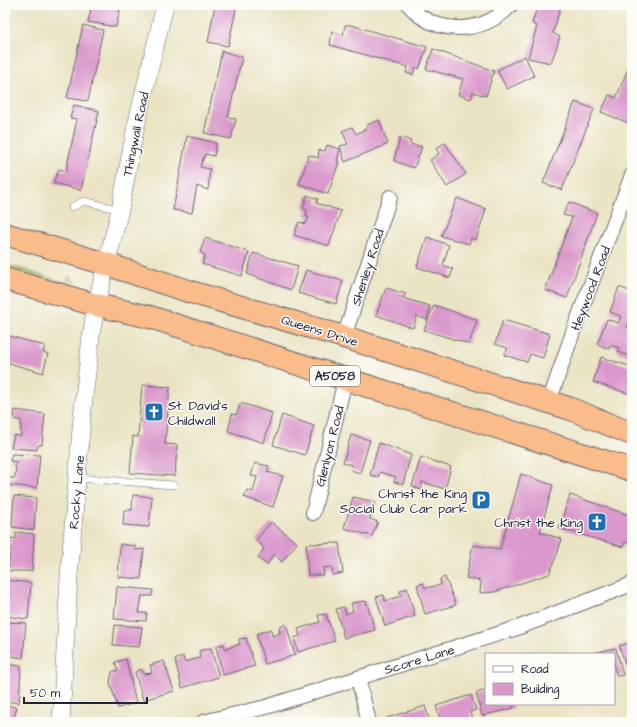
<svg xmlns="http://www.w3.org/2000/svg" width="637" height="727" viewBox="0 0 637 727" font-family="'Architects Daughter',sans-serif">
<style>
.green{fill:#abbc60;stroke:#666f4e}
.building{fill:#da98cc}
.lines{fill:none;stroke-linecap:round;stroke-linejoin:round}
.service-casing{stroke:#68666b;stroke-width:8}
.minor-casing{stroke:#68666b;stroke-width:16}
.tertiary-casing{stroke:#68666b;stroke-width:18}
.trunk-casing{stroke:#68666b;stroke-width:24}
.path{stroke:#68666b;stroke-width:2.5;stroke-dasharray:1 3;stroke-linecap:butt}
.service{stroke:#fff;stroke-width:7}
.minor{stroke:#fff;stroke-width:14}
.tertiary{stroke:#fff;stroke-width:17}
.trunk{stroke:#fabc8b;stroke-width:22}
.labels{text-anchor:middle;stroke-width:3;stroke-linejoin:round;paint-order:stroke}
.shield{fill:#fdfcf7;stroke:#646373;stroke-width:1}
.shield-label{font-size:12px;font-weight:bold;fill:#22223b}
.street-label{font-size:13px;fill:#22223b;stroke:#fdfcf7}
.poi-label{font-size:13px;fill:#22223b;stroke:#fdfcf7;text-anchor:end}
</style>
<rect width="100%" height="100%" fill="#fdfcf7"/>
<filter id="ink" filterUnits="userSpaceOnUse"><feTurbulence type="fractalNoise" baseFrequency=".025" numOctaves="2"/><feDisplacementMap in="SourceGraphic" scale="8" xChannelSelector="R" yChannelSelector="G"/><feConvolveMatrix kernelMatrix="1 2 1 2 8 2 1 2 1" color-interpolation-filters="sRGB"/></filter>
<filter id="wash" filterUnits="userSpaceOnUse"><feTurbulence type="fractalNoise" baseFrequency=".012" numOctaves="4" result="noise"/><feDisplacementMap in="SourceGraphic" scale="16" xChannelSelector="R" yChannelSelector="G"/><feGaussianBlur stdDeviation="0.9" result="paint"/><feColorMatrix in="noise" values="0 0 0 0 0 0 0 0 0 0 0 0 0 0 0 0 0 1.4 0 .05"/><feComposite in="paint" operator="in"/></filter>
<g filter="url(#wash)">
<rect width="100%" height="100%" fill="#eae4c4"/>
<polygon class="green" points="12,266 66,283 69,276 73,279 78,288 77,290 9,272"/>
<g id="blocks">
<g class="building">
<polygon points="92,5 121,5 116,27 88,22"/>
<polygon points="215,5 237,5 228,46 208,42"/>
<polygon points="538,5 561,5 553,33 560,37 551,63 528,58 537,26 532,23"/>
<polygon points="83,25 103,30 88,101 67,98"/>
<polygon points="345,25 351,25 427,47 419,69 416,67 413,75 406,73 408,67 330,45 332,31 343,35"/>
<polygon points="433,49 494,71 486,96 473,92 471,99 458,95 463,79 426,69"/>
<polygon points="222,51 242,57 228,117 236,119 231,139 204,133"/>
<polygon points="525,56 534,76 507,89 497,70"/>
<polygon points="632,59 632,120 631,124 601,112 609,95 616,98"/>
<polygon points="575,102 594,109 562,190 543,183"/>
<polygon points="74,105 99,111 81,190 53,183 59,169 66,171 77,119 70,118"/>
<polygon points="379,120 388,144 345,162 340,146 348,144 342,131 352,127 356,134 367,128 367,125"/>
<polygon points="187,136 216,143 214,156 205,154 200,167 210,169 208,190 197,186 192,213 173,210"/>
<polygon points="400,137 411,141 410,144 422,147 414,168 394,161"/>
<polygon points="445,143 466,174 447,187 430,160 439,154 436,148"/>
<polygon points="327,145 340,149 337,161 339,162 328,194 299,184 309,155 318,158 319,150 325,151"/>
<polygon points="307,195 318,199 316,203 341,211 329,246 294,235 299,222 306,224 309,217 306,217 307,210 303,208"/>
<polygon points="457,198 486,209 476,240 471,238 469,244 441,236"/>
<polygon points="569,202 597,213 567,298 545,290 572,217 563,215"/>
<polygon points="427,237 449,245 443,265 453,269 450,278 417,267"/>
<polygon points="205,238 249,252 242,276 202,264 205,255 200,252"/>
<polygon points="253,253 298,266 291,290 247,274"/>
<polygon points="306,270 343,281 336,304 298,293"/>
<polygon points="619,287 632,292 632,326 628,325 627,327 632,328 632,348 629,356 618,352 619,348 610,345 609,349 597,344 607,319 618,323 621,316 610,312"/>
<polygon points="386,288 406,294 403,298 430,306 427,320 417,316 413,328 376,315"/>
<polygon points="434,305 477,320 469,344 424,330"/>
<polygon points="503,320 550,334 543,358 530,354 527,362 504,355 508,348 495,344"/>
<polygon points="6,335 45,346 43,352 48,354 43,373 5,362"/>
<polygon points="601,357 632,367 632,388 630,394 593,382"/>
<polygon points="142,385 170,387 165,444 177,445 175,476 130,473 133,436 138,437"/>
<polygon points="241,403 272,413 264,443 228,431 232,414 236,415"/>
<polygon points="15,410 45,414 42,445 38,445 37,450 11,448 14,435 21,436 21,421 14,419"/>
<polygon points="282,415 314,426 305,455 273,445"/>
<polygon points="351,435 370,440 360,473 351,470 352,465 343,463"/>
<polygon points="379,443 411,455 403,484 394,482 396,477 380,472 378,477 370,475"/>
<polygon points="12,454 40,455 37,488 8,485 8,478 15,478 16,462 10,461"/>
<polygon points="421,457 451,467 445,489 422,482 421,490 412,486"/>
<polygon points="255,463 269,466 267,472 283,476 273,507 244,497 247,490 253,492 257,477 251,476"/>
<polygon points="521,474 553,485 540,532 562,539 557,554 549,574 494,592 480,593 481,581 466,578 473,545 500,549"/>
<polygon points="133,495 152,497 149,527 123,525 124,510 132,510"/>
<polygon points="570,495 632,516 632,544 625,542 623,547 559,528"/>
<polygon points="14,496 36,498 34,530 12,527"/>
<polygon points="353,497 375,502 370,519 378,522 372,536 344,528"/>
<polygon points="271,522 297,543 282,562 274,554 267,565 258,558 264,548 256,540"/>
<polygon points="16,532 34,534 32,571 8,571 11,538 16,539"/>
<polygon points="339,543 343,573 333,575 332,567 323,568 324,575 308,575 306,544"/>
<polygon points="120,544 135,546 136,550 144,549 141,579 118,577"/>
<polygon points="445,577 456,605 425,614 417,585 423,583 425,588 441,585 440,579"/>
<polygon points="5,580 31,583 28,619 5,616"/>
<polygon points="117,587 153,590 152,596 142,596 139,613 147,613 146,621 114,619"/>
<polygon points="407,588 415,616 385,626 376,597 384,595 385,601 401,596 400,591"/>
<polygon points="366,601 375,630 344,638 336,609 344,607 346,614 353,611 351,603"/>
<polygon points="326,614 335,641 298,652 294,638 300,636 298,629 320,622 318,615"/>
<polygon points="5,622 26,623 23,658 5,655"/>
<polygon points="286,624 295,655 265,664 256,634 271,629 272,636 280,633 279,628"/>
<polygon points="115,625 142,627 139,647 113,645"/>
<polygon points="246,638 255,666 223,675 216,646 224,644 225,649 240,644 239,639"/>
<polygon points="632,642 632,675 630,676 619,646"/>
<polygon points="211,648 219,677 182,688 175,660 183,656 184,662 200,658 199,651"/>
<polygon points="616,648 623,675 617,676 614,667 614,654 594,653"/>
<polygon points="126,659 136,703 118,708 110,683 112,672 118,670 115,662"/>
<polygon points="164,661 174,691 143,700 135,672 141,669 144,674 152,673 150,665"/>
<polygon points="5,664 21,666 19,703 5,701"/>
<polygon points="486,690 486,704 513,704 514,708 482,716 476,693"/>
<polygon points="471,695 476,710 470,712 473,722 441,722 436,706"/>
<polygon points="5,704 17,708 12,722 5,722"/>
<polygon points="425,706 430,722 388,722 387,718"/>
</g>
</g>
</g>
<g filter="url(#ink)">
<use href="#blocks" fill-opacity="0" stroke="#68666b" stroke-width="1"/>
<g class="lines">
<defs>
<g id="service">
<polyline points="72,207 84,201 120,210"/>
<polyline points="77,478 173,485"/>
</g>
<g id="minor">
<path d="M 409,5 C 413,9 416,13 420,16 C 450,36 487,30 511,5"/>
<polyline points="344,337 390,197"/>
<polyline points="549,402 574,329 632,175"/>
<polyline points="313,513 345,380"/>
<polyline points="358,678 369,722"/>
<polyline points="203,722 266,707 517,628 632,584"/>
</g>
<polyline id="tertiary" points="61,722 69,577 82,417 91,336 96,305 120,210 135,130 165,5"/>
<g id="trunk">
<polyline points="5,234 106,264 194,293 344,337 571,409 632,434"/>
<polyline points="5,279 96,305 150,317 632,470"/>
</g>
</defs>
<use href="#service" class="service-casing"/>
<use href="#minor" class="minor-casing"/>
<use href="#tertiary" class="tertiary-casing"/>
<use href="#trunk" class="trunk-casing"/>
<polyline class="path" points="611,5 632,12"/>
<use href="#service" class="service"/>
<use href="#minor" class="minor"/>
<use href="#tertiary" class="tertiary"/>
<use href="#trunk" class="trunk"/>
</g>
</g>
<defs>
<symbol id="church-square" viewBox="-11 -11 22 22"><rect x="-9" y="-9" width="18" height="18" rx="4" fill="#1f6fb2" stroke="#fdfcf7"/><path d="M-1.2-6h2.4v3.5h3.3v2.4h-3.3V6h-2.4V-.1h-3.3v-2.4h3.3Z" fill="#fff"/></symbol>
<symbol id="parking-square" viewBox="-11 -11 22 22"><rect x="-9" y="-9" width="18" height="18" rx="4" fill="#1f6fb2" stroke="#fdfcf7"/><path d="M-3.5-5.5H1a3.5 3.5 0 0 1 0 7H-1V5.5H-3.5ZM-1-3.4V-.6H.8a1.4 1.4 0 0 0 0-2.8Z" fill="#fff"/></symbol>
</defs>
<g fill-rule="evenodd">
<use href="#church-square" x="143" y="401" width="22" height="22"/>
<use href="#parking-square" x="470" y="489" width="22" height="22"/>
<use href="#church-square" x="586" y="511" width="22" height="22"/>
</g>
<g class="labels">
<rect class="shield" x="310" y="366" width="50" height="20" rx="3"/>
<g class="shield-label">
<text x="335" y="380">A5058</text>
</g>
<g class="street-label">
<text transform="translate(135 134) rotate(-78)" y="5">Thingwall Road</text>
<text transform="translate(367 267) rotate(-72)" y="5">Shenley Road</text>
<text transform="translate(590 288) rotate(-69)" y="5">Heywood Road</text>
<text transform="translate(320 330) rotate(17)" y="5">Queens Drive</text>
<text transform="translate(329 446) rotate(-76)" y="5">Glenlyon Road</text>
<text transform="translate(76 492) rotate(-85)" y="5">Rocky Lane</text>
<text transform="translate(419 659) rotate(-17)" y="5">Score Lane</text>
</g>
<g class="poi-label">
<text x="168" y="410" text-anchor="start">St. David's<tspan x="168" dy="15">Childwall</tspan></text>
<text x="467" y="498">Christ the King<tspan x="467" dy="15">Social Club Car park</tspan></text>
<text x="583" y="527">Christ the King</text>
</g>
</g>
<rect width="637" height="727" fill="none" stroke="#fdfcf7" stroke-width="20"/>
<rect x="485" y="653" width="130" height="52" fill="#fdfcf7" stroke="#a5a5ac"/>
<rect x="493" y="666" width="20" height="6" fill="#ffffff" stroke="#a5a5ac"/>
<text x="521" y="673" font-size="12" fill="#22223b">Road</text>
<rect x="493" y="683" width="20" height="12" fill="#da98cc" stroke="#a5a5ac"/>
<text x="521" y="693" font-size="12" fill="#22223b">Building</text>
<path d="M24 697v6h123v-6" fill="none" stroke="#22223b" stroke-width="2"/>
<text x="30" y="697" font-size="12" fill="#22223b" stroke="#fdfcf7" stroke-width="3" paint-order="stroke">50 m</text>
</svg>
